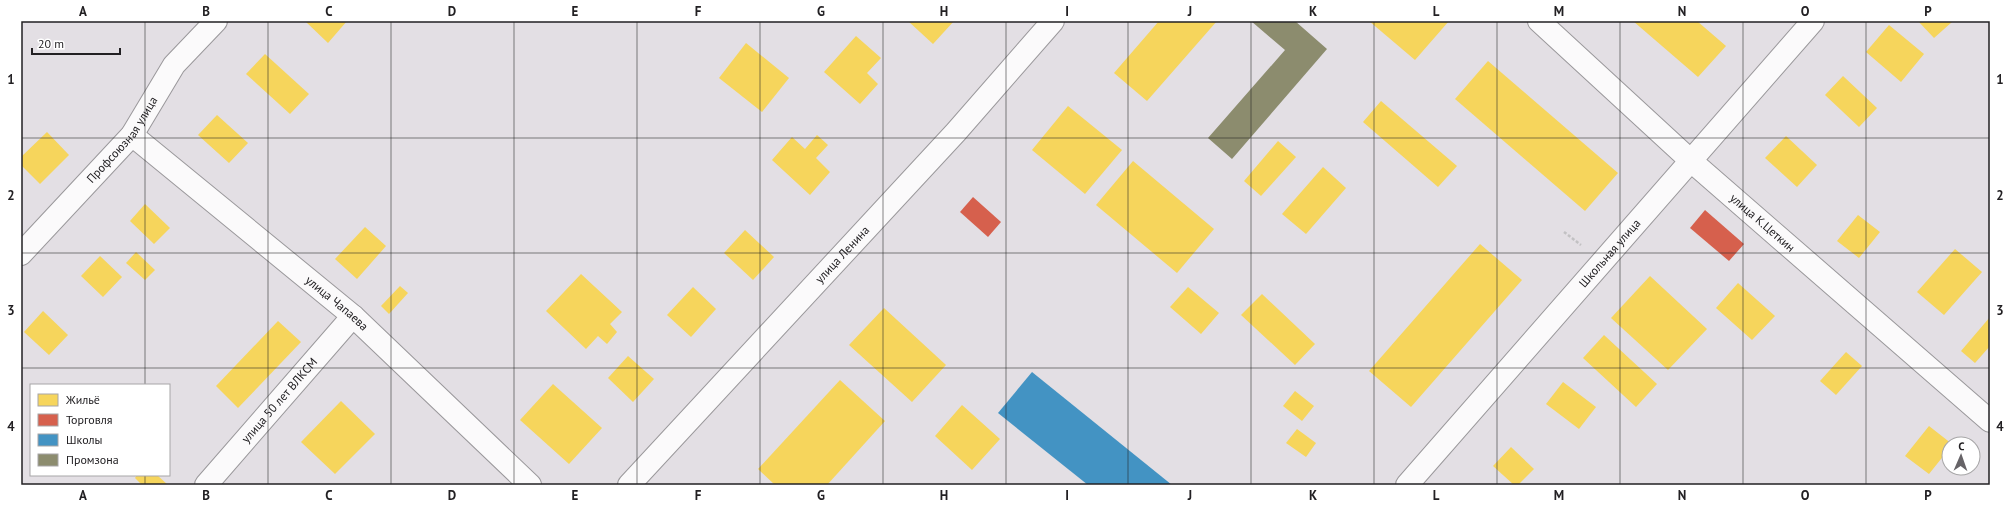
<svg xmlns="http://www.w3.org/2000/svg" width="2011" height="506" viewBox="0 0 2011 506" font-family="'PT Sans',sans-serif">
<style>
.homes{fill:#f6d55c}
.shops{fill:#d6604d}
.schools{fill:#4393c3}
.industry{fill:#8c8c6e}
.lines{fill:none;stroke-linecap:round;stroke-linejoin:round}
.street-casing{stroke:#9a989b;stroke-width:24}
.path{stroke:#c2c1c3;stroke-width:2.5;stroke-dasharray:3 2;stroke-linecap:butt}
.street{stroke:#fbfafb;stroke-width:22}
.grid{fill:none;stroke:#222023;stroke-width:1;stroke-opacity:0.55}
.labels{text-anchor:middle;stroke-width:4;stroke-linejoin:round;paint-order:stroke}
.street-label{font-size:12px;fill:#222023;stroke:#fff}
.neatline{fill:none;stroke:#222023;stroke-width:1.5}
.grid-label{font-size:13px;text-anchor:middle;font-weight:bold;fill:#222023}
</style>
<rect width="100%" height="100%" fill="#e3dfe4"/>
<g class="homes">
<polygon points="305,21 347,21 328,43"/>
<polygon points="908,21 954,21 933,44"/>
<polygon points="1159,21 1217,21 1147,101 1114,73"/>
<polygon points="1369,21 1449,21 1415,60"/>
<polygon points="1633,21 1697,21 1726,46 1698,77"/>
<polygon points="1918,21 1951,21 1952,22 1934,38"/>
<polygon points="1889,25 1924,54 1901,82 1866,52"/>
<polygon points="856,36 881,58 867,73 878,84 860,104 824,72"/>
<polygon points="746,43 789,78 762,112 719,78"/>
<polygon points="265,54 309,94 290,114 246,74"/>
<polygon points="1488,61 1618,173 1585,211 1455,99"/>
<polygon points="1843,76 1877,108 1859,127 1825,95"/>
<polygon points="1381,101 1457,166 1438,187 1363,122"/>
<polygon points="1068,106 1122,150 1085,194 1032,150"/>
<polygon points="217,115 248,143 229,163 198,135"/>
<polygon points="47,132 69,155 40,184 21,165 21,157"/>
<polygon points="817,135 828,145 816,158 830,172 810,195 772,160 792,137 805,149"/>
<polygon points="1786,136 1817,165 1797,187 1765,158"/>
<polygon points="1278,141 1296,157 1261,196 1244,181"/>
<polygon points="1133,161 1214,229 1177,273 1096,205"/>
<polygon points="1323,167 1346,188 1306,234 1282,214"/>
<polygon points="145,204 170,228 154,244 130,221"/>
<polygon points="1858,215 1880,232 1859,258 1837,241"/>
<polygon points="365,227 386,246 357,279 335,259"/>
<polygon points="745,230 774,257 753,280 724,253"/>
<polygon points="1480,244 1522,280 1411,407 1369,371"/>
<polygon points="1955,249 1982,272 1944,315 1917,292"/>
<polygon points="136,252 155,270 145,280 126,263"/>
<polygon points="100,256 122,277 103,297 81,276"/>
<polygon points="581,274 622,312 610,324 617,332 607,344 598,336 586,349 546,311"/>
<polygon points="1650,276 1707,329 1668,370 1611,318"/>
<polygon points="1738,283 1775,316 1752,340 1716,308"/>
<polygon points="400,286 408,293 389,314 381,306"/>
<polygon points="693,287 716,309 691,337 667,315"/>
<polygon points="1188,287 1219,313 1201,334 1170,307"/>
<polygon points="1262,294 1315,344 1295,365 1241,315"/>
<polygon points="884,308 946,365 912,402 849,345"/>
<polygon points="43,311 68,335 49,355 24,332"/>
<polygon points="1990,317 1990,346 1975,363 1961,351"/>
<polygon points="278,321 301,342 238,408 216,386"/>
<polygon points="1604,335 1657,384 1636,407 1583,358"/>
<polygon points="1846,352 1862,366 1836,395 1820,381"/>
<polygon points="628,356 654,379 633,402 608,378"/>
<polygon points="840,380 885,421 827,485 775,485 758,469"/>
<polygon points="1563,382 1596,407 1579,429 1546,404"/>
<polygon points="553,384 602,428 569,464 520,420"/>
<polygon points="1295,391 1314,406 1302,421 1283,406"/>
<polygon points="341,401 375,434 335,474 301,442"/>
<polygon points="962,405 1000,439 972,470 935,436"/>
<polygon points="1929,426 1952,444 1949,444 1949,449 1929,474 1905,456"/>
<polygon points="1297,429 1316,443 1306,457 1286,443"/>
<polygon points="1511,447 1534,469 1518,485 1514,485 1493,466"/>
<polygon points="137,475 157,475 168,485 142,485 135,478"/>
</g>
<g class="shops">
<polygon points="973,197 1001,222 988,237 960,212"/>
<polygon points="1705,210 1744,244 1729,261 1690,228"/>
</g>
<polygon class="schools" points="1032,372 1172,485 1088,485 998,413"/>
<polygon class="industry" points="1251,21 1295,21 1327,49 1232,159 1208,138 1285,50"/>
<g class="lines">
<defs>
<g id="street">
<path id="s1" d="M 1539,21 L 1690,160 L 1990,421"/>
<path id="s2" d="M 132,135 L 353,316 L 530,485"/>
<path id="s3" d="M 21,254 L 132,135 L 174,65 L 216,21"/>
<path id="s4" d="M 206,485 L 353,316"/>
<path id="s5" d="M 629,485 L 956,132 L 1053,21"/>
<path id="s6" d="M 1407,485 L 1813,21"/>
</g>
</defs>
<use href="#street" class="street-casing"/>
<polyline class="path" points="1564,232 1581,245"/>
<use href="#street" class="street"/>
</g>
<path class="grid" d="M 145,21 L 145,385M 268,21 L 268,485M 391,21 L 391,485M 514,21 L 514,485M 637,21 L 637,485M 760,21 L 760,485M 883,21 L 883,485M 1006,21 L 1006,485M 1128,21 L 1128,485M 1251,21 L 1251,485M 1374,21 L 1374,485M 1497,21 L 1497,485M 1620,21 L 1620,485M 1743,21 L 1743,485M 1866,21 L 1866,485M 21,138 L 1990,138M 21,253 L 1990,253M 21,368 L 1990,368M 145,475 L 145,485"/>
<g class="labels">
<g class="street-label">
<text dy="4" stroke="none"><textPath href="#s3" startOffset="153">Профсоюзная улица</textPath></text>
<text dy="4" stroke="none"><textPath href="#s1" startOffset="301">улица К.Цеткин</textPath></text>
<text dy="4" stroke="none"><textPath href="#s6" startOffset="308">Школьная улица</textPath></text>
<text dy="4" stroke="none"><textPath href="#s5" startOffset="314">улица Ленина</textPath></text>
<text dy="4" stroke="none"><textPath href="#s2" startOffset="265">улица Чапаева</textPath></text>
<text dy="4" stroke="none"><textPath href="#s4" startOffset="112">улица 50 лет ВЛКСМ</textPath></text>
</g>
</g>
<rect width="2011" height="506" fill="none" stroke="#ffffff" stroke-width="44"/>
<rect x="30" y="384" width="140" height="92" fill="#ffffff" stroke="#a7a6a7"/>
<rect x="38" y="394" width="20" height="12" fill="#f6d55c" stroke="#a7a6a7"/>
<text x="66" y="404" font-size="12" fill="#222023">Жильё</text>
<rect x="38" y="414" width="20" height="12" fill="#d6604d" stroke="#a7a6a7"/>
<text x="66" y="424" font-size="12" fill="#222023">Торговля</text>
<rect x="38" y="434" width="20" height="12" fill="#4393c3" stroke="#a7a6a7"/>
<text x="66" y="444" font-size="12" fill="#222023">Школы</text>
<rect x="38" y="454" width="20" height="12" fill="#8c8c6e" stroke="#a7a6a7"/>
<text x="66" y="464" font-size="12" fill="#222023">Промзона</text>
<g transform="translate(1961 456) rotate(2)"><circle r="19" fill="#ffffff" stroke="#a7a6a7"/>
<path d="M0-3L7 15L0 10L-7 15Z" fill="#666367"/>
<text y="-6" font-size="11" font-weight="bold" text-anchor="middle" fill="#222023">С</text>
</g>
<path d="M32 48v6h88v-6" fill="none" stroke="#222023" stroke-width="2"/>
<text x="38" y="48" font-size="12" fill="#222023" stroke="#ffffff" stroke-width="3" paint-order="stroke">20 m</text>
<rect x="22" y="22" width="1967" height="462" class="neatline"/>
<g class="grid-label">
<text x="83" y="16">A</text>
<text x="206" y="16">B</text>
<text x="329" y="16">C</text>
<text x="452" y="16">D</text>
<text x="575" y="16">E</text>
<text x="698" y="16">F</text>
<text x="821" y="16">G</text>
<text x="944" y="16">H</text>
<text x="1067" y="16">I</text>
<text x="1190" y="16">J</text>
<text x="1313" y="16">K</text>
<text x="1436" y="16">L</text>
<text x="1559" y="16">M</text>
<text x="1682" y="16">N</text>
<text x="1805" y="16">O</text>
<text x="1928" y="16">P</text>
<text x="11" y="84">1</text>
<text x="2000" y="84">1</text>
<text x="11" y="200">2</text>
<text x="2000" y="200">2</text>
<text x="11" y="315">3</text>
<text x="2000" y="315">3</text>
<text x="11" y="431">4</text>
<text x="2000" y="431">4</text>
<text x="83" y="500">A</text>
<text x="206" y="500">B</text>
<text x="329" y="500">C</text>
<text x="452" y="500">D</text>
<text x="575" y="500">E</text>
<text x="698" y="500">F</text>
<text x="821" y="500">G</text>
<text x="944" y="500">H</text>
<text x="1067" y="500">I</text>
<text x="1190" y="500">J</text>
<text x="1313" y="500">K</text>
<text x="1436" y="500">L</text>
<text x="1559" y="500">M</text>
<text x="1682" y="500">N</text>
<text x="1805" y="500">O</text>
<text x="1928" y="500">P</text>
</g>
</svg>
